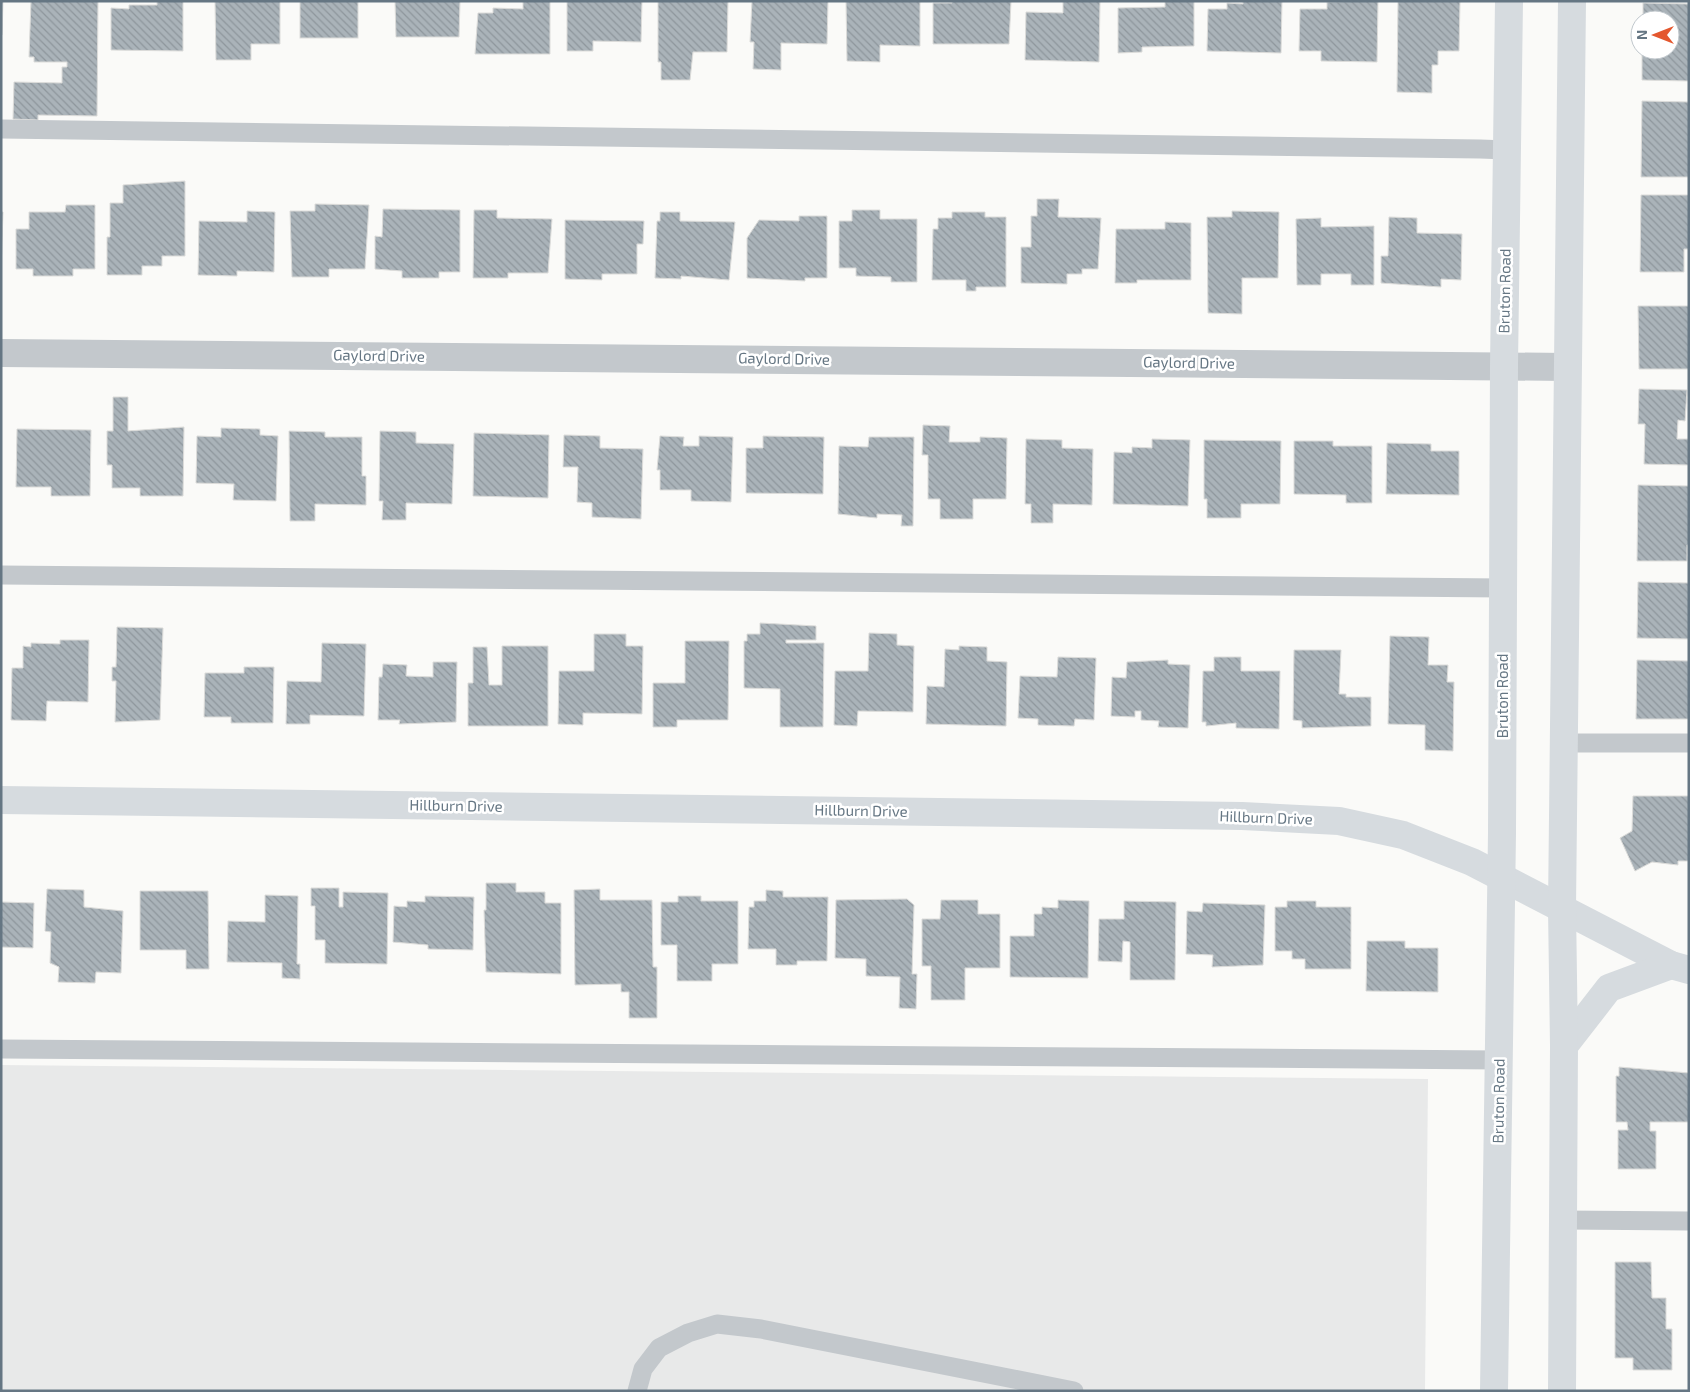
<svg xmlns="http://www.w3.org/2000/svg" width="1690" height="1392" viewBox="0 0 1690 1392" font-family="'Exo 2',sans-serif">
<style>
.built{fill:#e8e9e9}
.building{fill:url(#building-back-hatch);stroke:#dcdcda}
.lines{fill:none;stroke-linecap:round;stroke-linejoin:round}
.lane{stroke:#c3c8cc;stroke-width:19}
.street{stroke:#c3c8cc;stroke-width:28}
.secondary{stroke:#d6dbdf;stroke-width:28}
.labels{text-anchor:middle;stroke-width:5;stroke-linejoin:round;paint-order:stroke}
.street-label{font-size:15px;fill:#657683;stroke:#fff}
</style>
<defs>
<pattern id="building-back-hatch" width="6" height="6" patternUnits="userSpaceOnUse" patternTransform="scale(1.25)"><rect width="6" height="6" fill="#aab3b9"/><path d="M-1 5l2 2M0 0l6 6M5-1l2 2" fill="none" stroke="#8e969c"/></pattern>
</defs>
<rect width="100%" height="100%" fill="#fafaf8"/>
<polygon class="built" points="1,1065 1428,1079 1425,1391 1,1391"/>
<g class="building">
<polygon points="1,1 3,1 2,35 1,35"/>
<polygon points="31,1 98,1 97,116 38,115 38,120 13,119 14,82 62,83 62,67 67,67 67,62 34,62 34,57 29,57"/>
<polygon points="157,1 183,1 183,51 111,50 111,8 129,9 129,5 157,5"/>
<polygon points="215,1 280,1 280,44 251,44 251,60 216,60"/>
<rect x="300" y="1" width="58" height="37"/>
<polygon points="395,1 460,1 459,37 396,37"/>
<polygon points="523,1 550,1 550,54 475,54 478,13 493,13 493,8 523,9"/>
<polygon points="567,1 642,1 641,42 593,41 593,51 567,51"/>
<polygon points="658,1 728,1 727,52 693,52 690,80 661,80 661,62 658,62"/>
<polygon points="752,1 828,1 827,44 781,43 781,70 753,69 754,42 750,42"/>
<polygon points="846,1 920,1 920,46 880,45 880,62 847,61"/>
<polygon points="952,1 1011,1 1009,44 933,44 933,3 952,3"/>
<polygon points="1063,1 1100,1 1099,62 1025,60 1026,12 1063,13"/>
<polygon points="1165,1 1194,1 1194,46 1142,47 1142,52 1118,53 1118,8 1165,7"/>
<polygon points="1243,1 1282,1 1281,53 1207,51 1208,9 1227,9 1227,3 1243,4"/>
<polygon points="1378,1 1377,62 1321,61 1321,51 1299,51 1300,9 1327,9 1327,2"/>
<polygon points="1398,1 1460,1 1459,51 1438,51 1438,65 1432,65 1432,93 1397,92"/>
<polygon points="1643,3 1689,4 1689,81 1642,80 1642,50 1670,50 1670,20 1643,20"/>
<polygon points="1642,101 1689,102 1689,177 1641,177"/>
<polygon points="185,181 185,256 162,256 162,266 142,266 142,275 107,275 107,237 110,237 110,203 123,203 123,185"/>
<polygon points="1641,195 1689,195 1689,249 1684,249 1684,272 1640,272"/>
<polygon points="1037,199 1059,199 1058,217 1101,218 1098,269 1082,269 1082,274 1067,274 1067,284 1021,283 1021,247 1031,247 1031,216 1037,216"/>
<polygon points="315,204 369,205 365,269 329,269 329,277 292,277 290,211 315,211"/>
<polygon points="66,205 95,205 95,269 73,269 73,276 33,276 33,269 16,269 16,229 29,229 29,212 65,212"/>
<polygon points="383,209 460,210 460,272 439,272 439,278 402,278 402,271 375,269 375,236 382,237"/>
<polygon points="474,210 497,210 497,218 552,219 548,273 508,273 508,278 473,278"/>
<polygon points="852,210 880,210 880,219 917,219 917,282 891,282 891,277 856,276 856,268 839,268 839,221 852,221"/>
<polygon points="247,211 275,212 274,272 237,271 237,276 198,275 199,221 247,222"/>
<polygon points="1232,211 1279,212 1278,278 1242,278 1242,314 1208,313 1207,217 1232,217"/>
<polygon points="1,212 3,212 1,271"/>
<polygon points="660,212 680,212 680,221 735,222 729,280 681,276 681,279 655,278 657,221 660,221"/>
<polygon points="952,212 985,212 985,217 1006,217 1006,287 976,287 976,291 966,291 966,280 932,280 933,229 938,229 938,218 952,218"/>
<polygon points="799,216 827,216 827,278 805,278 805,281 747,278 747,238 759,220 799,221"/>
<polygon points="1389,217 1417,218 1417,233 1462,234 1461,280 1441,279 1441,287 1381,283 1381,256 1388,256"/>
<polygon points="1321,218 1321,227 1374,226 1374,285 1351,285 1351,274 1321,274 1321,285 1297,285 1296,219"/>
<polygon points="565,220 644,221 643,244 637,244 637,274 602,274 602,280 565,279"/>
<polygon points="1165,222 1191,223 1191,280 1137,280 1137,283 1115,283 1116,229 1165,229"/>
<polygon points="1638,306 1689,306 1689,369 1639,369"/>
<polygon points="1639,389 1687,390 1685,421 1678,420 1677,439 1689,439 1689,465 1644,464 1645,424 1638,424"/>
<polygon points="113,397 128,397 128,431 184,427 183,496 140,496 140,488 112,488 112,465 107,465 107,431 113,431"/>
<polygon points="923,425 950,426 949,442 980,442 980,437 1007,438 1006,499 973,499 973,519 940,519 940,499 928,499 928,455 922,455"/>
<polygon points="221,428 260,429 260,435 278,436 276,501 233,500 234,484 196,483 197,436 221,437"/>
<polygon points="17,429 91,430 90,496 51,496 51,487 16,487"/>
<polygon points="289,431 325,432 325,437 362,437 362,476 366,476 366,505 315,504 315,521 290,521"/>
<polygon points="380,431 416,432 416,443 454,444 452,504 406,503 406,520 382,520 383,501 379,501"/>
<polygon points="474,433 549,435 548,498 473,496"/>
<polygon points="564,435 600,436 600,448 643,449 641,519 592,517 592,503 577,502 578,467 563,467"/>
<polygon points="660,436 684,437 683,446 699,446 699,436 733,437 731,502 691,501 691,490 660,490 660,470 657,470"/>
<polygon points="763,436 824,437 823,494 746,493 746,448 763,448"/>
<polygon points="869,437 914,437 913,526 901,526 902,515 877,514 877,518 838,514 839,446 868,447"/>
<polygon points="1026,439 1062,440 1062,448 1093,449 1092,505 1053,504 1053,523 1031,523 1031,504 1025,504"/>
<polygon points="1152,439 1190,440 1188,506 1113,504 1114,452 1132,453 1132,447 1152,448"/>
<polygon points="1204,440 1281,441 1280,504 1241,504 1241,518 1207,518 1207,499 1204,499"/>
<polygon points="1294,441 1333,441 1333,446 1372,446 1372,503 1346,503 1346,495 1294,494"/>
<polygon points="1387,443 1431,444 1431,451 1459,451 1459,495 1386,494"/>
<polygon points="1638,485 1689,486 1689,545 1687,545 1687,561 1637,561"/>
<polygon points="1638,582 1689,583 1689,639 1637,638"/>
<polygon points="760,623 816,626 816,640 786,640 786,643 824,643 823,727 780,727 780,689 744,688 744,641 747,641 747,634 760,634"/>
<polygon points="117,627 163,628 160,720 115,722 116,681 112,681 112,667 116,667"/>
<polygon points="869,633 897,634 897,645 914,646 913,712 858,711 857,726 834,725 835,671 868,671"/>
<polygon points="594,634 626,634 626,646 643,646 642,714 583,713 583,725 558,724 559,671 594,671"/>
<polygon points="1390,636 1429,637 1428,665 1448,665 1447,682 1454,682 1453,751 1425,750 1425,725 1388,724"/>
<polygon points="60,640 89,640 88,702 47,701 46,721 11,720 12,668 23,668 23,646 31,647 31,643 60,644"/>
<polygon points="685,641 729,641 728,720 677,720 677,727 653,727 653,683 685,683"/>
<polygon points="322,643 366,644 364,716 310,715 310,724 286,724 287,681 321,682"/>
<polygon points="502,646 548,646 548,726 468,726 468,683 473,683 473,647 487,647 489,685 502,685"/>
<polygon points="959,646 987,647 987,661 1007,662 1006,726 926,724 927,686 944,687 945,649 959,650"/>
<polygon points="1294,650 1341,650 1339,694 1346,694 1346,697 1371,697 1371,726 1302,728 1302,721 1293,720"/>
<polygon points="1058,657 1096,658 1094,720 1075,719 1074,726 1038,725 1038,719 1018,718 1020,676 1057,677"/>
<polygon points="1214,657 1241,657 1241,671 1280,671 1279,729 1236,728 1236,723 1206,726 1206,722 1202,722 1203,671 1214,671"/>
<polygon points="1168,660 1168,664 1190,665 1188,728 1158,727 1159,721 1141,720 1141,711 1135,711 1135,717 1111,716 1112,677 1126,678 1127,662"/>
<polygon points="1637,660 1689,661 1689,719 1636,719"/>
<polygon points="433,662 457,662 456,722 399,724 400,720 378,720 379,677 382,677 383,664 407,665 406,676 433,677"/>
<polygon points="244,667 274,667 273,723 231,723 231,717 204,717 205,673 244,673"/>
<polygon points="1633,796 1689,796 1689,861 1678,861 1678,865 1652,862 1635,871 1620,838 1632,831"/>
<polygon points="486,883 516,883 516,892 545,892 545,903 561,903 561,974 486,972 484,910 486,910"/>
<polygon points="311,888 339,888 339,907 343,907 343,892 388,893 387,964 325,963 325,940 315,940 315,906 311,906"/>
<polygon points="47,889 84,890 84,907 123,911 121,973 96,972 95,983 58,982 59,967 50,963 51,932 45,931"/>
<polygon points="600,889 600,900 652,900 653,967 657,967 657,1018 629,1018 629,992 621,992 621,984 575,985 574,890"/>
<polygon points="766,890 783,891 783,897 828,897 827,961 797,961 797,965 776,965 776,949 748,949 749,907 754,907 754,901 766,901"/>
<polygon points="140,891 208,891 209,969 186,969 186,950 140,950"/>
<polygon points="265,895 298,896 297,964 300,964 300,979 282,978 282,963 227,962 228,921 265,922"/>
<polygon points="425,896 474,897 473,950 428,949 428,945 393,942 394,906 407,907 407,901 425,902"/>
<polygon points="678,896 701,896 701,901 738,901 738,964 712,964 712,981 677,981 677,945 661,945 661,902 678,902"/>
<polygon points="907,899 914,905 912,974 917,974 916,1009 899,1008 900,977 866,976 866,959 835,958 836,900"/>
<polygon points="941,900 978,900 978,914 1000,914 1000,968 965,968 965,1000 931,1000 931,966 922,966 922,919 940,919"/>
<polygon points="1058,900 1089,901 1088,978 1010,977 1010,936 1034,936 1034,914 1042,914 1042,907 1058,908"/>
<polygon points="1124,901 1176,902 1175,980 1130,980 1130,942 1123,941 1122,962 1098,961 1099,919 1124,919"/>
<polygon points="1287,901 1316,901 1316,907 1351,907 1351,969 1305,969 1305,959 1292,959 1292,951 1275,951 1275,907 1287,907"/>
<polygon points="1,902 34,903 33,948 1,947"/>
<polygon points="1203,903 1265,905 1263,965 1212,967 1213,955 1186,954 1187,911 1202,912"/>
<polygon points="1367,941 1405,941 1405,948 1438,948 1438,992 1366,991"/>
<polygon points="1619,1067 1689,1073 1689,1122 1650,1122 1650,1131 1656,1131 1656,1169 1618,1169 1618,1130 1628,1130 1627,1122 1616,1122 1616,1076 1619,1076"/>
<polygon points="1615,1262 1651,1262 1652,1298 1666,1298 1666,1329 1672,1329 1672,1370 1633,1370 1633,1358 1615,1358"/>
</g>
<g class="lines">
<g class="lane">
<polyline points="1,129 1480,149 1507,150"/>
<polyline points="1,575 1504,588"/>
<polyline points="1564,743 1689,743"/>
<polyline points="1,1049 1499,1060"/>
<polyline points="1563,1220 1689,1221"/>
<polyline points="637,1391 643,1369 659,1348 688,1333 717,1324 761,1329 1074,1391"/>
</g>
<polyline class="street" points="1,353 1567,367"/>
<g class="secondary">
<polyline points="1,800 1242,816 1339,821 1403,835 1472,862 1671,965 1689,970"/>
<polyline points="1564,1046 1609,988 1671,965"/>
<polyline points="1494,1391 1502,833 1504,366 1509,1"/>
<polyline points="1562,1391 1564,1046 1562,908 1572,1"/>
</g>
</g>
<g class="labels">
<g class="street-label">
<text transform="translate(1505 291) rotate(-89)" y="5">Bruton Road</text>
<text transform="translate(379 356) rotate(1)" y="5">Gaylord Drive</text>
<text transform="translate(784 359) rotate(1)" y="5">Gaylord Drive</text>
<text transform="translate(1189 363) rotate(1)" y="5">Gaylord Drive</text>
<text transform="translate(1503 696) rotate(-90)" y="5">Bruton Road</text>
<text transform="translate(456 806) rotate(1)" y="5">Hillburn Drive</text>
<text transform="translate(861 811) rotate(1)" y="5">Hillburn Drive</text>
<text transform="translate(1266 818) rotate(2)" y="5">Hillburn Drive</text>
<text transform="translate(1499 1101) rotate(-89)" y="5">Bruton Road</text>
</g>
</g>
<rect width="1690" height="1392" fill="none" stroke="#657683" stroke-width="5"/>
<g transform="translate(1655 35) rotate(270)"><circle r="24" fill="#ffffff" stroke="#c1c8cd"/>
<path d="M0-4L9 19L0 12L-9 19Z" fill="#e4572e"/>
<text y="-8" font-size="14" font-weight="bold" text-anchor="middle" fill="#657683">N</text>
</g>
</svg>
